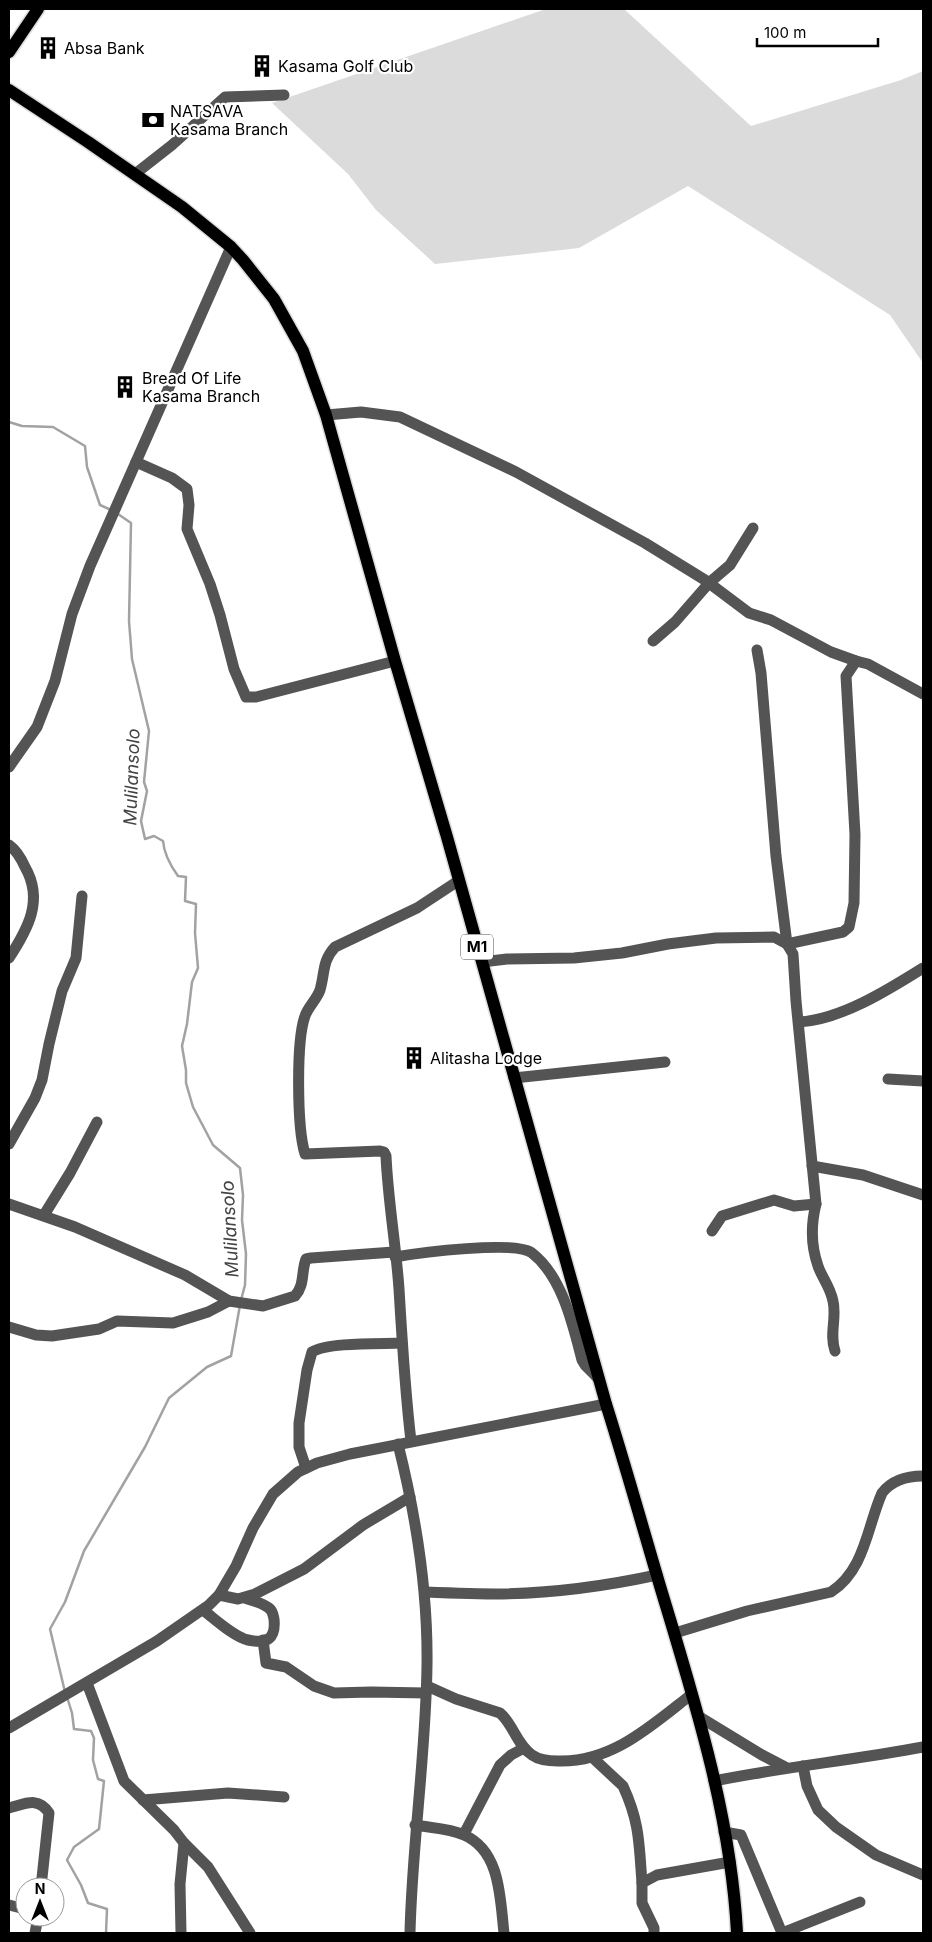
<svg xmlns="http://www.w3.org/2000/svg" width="932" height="1942" viewBox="0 0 932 1942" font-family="Inter,sans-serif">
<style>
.green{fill:#dbdbdb}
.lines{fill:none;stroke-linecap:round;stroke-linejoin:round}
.stream{stroke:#a2a2a2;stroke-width:2.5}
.major-casing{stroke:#dbdbdb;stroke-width:15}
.minor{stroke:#545454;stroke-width:11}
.major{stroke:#000;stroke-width:12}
.labels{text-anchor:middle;stroke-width:4.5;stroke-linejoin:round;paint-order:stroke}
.shield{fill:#fff;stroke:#4c4c4c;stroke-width:1}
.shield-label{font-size:15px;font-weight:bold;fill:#000}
.poi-label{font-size:16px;fill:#000;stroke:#fff;text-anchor:start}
.water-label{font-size:18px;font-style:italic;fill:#434343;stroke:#fff}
</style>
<rect width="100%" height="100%" fill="#fff"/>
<polygon class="green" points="546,9 624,9 751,126 901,80 923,71 923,363 890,315 688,186 579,248 435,264 376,210 348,174 272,103"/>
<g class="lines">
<g class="stream">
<polyline points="9,422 22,426 53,427 85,446 87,467 100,505 111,510"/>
<path d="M 118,514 L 131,523 L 129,621 L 132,659 L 149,731 L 144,782 L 147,791 L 141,821 L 145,839 L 154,836 L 163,841 C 164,854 170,865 178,876 L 186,877 L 185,901 L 196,904 L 195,933 L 198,968 L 192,982 L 187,1024 L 182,1046 L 186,1070 L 186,1083 L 193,1107 L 213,1145 L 240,1168 L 243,1195 L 242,1220 L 246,1254 L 245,1285 L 241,1300"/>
<polyline points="65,1692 50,1629 65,1602 84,1551 145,1447 169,1398 207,1367 231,1356 240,1305"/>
<polyline points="67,1697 72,1713 74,1729 91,1731 94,1738 93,1760 98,1779 104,1781 99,1829 74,1847 67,1860 81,1885 88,1903 107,1909 106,1933"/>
</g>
<defs>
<g id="major">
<polyline points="9,52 38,9"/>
<path d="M 9,90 L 88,142 L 182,207 L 231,247 L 243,260 L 274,299 L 303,351 L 326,415 L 395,661 L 447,837 L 606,1404 C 625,1464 642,1525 660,1586 C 694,1699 731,1815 737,1933"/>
</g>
</defs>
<use href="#major" class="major-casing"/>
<g class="minor">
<polyline points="135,174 172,145 225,97 284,95"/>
<polyline points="326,415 361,412 400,417 516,472 645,543 705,580 749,613 771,620 831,652 856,661"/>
<polyline points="136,462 172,478 187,489 189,505 187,529 210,584 220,615 234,669 246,697 256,697 395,661"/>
<polyline points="653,641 675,622 709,583 730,565 753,528"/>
<path d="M 757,650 L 761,673 L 776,856 L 787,944 L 793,954 L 796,1001 L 816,1204 C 811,1224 811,1246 818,1266 C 822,1278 830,1286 833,1301 C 837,1318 829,1334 835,1351"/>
<polyline points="9,767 37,727 55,681 72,614 90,566 231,247"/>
<path d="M 9,845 C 16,850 21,858 25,867 C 44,900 28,929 9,958"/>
<polyline points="482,962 507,959 574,958 622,953 668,944 716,938 774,937 787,944 843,932 849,927 854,903 855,834 846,676 856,661 868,664 923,694"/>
<path d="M 799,1022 C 840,1020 888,990 923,968"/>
<polyline points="514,1078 665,1062"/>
<polyline points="888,1079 923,1081"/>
<polyline points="9,1144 35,1098 42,1080 49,1044 62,991 76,958 82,896"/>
<polyline points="812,1166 863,1175 923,1195"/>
<path d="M 9,1204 L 75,1227 L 185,1275 L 229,1301 L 263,1306 L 295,1296 C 305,1285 301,1272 306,1259 L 311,1258 L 394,1252"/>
<polyline points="44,1215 70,1173 97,1122"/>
<polyline points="712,1231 722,1216 774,1200 794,1206 816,1204"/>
<path d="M 395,1257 C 418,1253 516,1240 532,1253 C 562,1276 573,1325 582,1360 L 585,1365 L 599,1379"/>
<polyline points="9,1327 36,1335 52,1336 99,1329 117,1321 173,1323 208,1312 229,1301"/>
<path d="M 411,1441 C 405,1391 402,1340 399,1289 C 396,1245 388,1201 386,1156 L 384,1152 L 380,1151 L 305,1154 C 297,1128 296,1041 305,1016 C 308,1007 317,999 320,990 C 325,973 322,961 335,947 L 417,908 L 458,881"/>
<path d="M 398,1444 C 416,1516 428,1590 427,1665 C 426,1755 412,1844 410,1933"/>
<path d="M 306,1468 L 299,1447 L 299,1423 L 307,1370 L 312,1352 C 328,1342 381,1344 402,1343"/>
<path d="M 425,1592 C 450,1593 476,1594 502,1594 C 554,1593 606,1586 657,1575"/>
<polyline points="219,1595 238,1599 255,1594 304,1569 363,1525 410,1497"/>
<path d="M 203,1610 C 215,1619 234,1637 248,1640 C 267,1644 276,1639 274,1619 C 273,1615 273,1612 270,1609 C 264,1603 253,1601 245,1598"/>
<path d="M 675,1633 L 747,1611 L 831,1592 C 865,1570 867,1527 882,1493 C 892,1480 907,1476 923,1476"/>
<polyline points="263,1640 266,1663 286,1667 314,1686 334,1693 371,1692 426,1693"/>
<polyline points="87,1683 124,1781 174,1830 184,1843 208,1867 250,1933"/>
<path d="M 427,1686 L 456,1699 L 500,1713 C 513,1724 517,1745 532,1755 C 539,1760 550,1761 558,1761 C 612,1763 652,1725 692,1694"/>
<polyline points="698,1716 762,1755 785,1767"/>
<polyline points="9,1728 157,1641 209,1605 219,1595 236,1566 253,1528 273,1494 298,1472 317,1463 350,1454 606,1404"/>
<path d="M 593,1758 L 623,1786 C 640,1823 639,1844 642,1883"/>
<polyline points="803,1766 807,1786 818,1810 836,1827 876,1855 923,1875"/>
<path d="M 714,1781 C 784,1767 854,1760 923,1747"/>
<polyline points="143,1800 228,1793 284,1797"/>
<path d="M 9,1808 C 25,1804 38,1796 49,1813 L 41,1887"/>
<path d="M 415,1825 C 431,1828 449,1828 464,1835 C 501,1851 500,1899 504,1933"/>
<polyline points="724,1832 741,1835 782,1933"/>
<polyline points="464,1834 500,1765 511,1755 524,1748"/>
<polyline points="9,1905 25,1909"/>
<polyline points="35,1933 38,1917"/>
<polyline points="181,1933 180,1884 184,1843"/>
<polyline points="654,1933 654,1928 642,1903 642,1883 657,1875 730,1862"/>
<polyline points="782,1933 860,1902"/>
</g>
<use href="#major" class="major"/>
</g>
<defs>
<symbol id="building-bare" viewBox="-9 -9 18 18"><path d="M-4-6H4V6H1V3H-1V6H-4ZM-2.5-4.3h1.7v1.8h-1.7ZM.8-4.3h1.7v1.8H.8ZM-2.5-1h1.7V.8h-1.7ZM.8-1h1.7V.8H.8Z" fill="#000" stroke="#fff" stroke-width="2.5" paint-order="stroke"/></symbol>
<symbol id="bank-bare" viewBox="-9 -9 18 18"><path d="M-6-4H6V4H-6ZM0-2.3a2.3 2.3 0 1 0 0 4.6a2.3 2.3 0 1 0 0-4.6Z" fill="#000" stroke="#fff" stroke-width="2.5" paint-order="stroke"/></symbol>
</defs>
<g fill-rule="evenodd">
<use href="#building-bare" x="32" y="32" width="32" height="32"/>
<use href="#building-bare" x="246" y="50" width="32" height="32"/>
<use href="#bank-bare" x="137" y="104" width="32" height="32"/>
<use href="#building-bare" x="109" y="371" width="32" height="32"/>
<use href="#building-bare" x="398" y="1042" width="32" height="32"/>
</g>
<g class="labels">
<rect class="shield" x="461" y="934.5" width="32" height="25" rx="4"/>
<g class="shield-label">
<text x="477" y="952">M1</text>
</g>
<g class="poi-label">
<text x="64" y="54">Absa Bank</text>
<text x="278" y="72">Kasama Golf Club</text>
<text x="170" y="117">NATSAVA<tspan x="170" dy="18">Kasama Branch</tspan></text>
<text x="142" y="384">Bread Of Life<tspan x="142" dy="18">Kasama Branch</tspan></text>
<text x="430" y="1064">Alitasha Lodge</text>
</g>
<g class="water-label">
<text transform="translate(132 777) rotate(-88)" y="6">Mulilansolo</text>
<text transform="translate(230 1229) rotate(-93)" y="6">Mulilansolo</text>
</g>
</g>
<rect width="932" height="1942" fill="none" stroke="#000000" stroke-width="20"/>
<g transform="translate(40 1902)"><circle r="24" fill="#ffffff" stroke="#999999"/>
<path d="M0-4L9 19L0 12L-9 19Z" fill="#000000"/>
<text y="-8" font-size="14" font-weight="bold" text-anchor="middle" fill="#000000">N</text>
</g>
<path d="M757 38v8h121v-8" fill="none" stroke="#000000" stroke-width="2.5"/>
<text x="764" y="38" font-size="15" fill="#000000" stroke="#ffffff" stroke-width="4" paint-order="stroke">100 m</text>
</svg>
